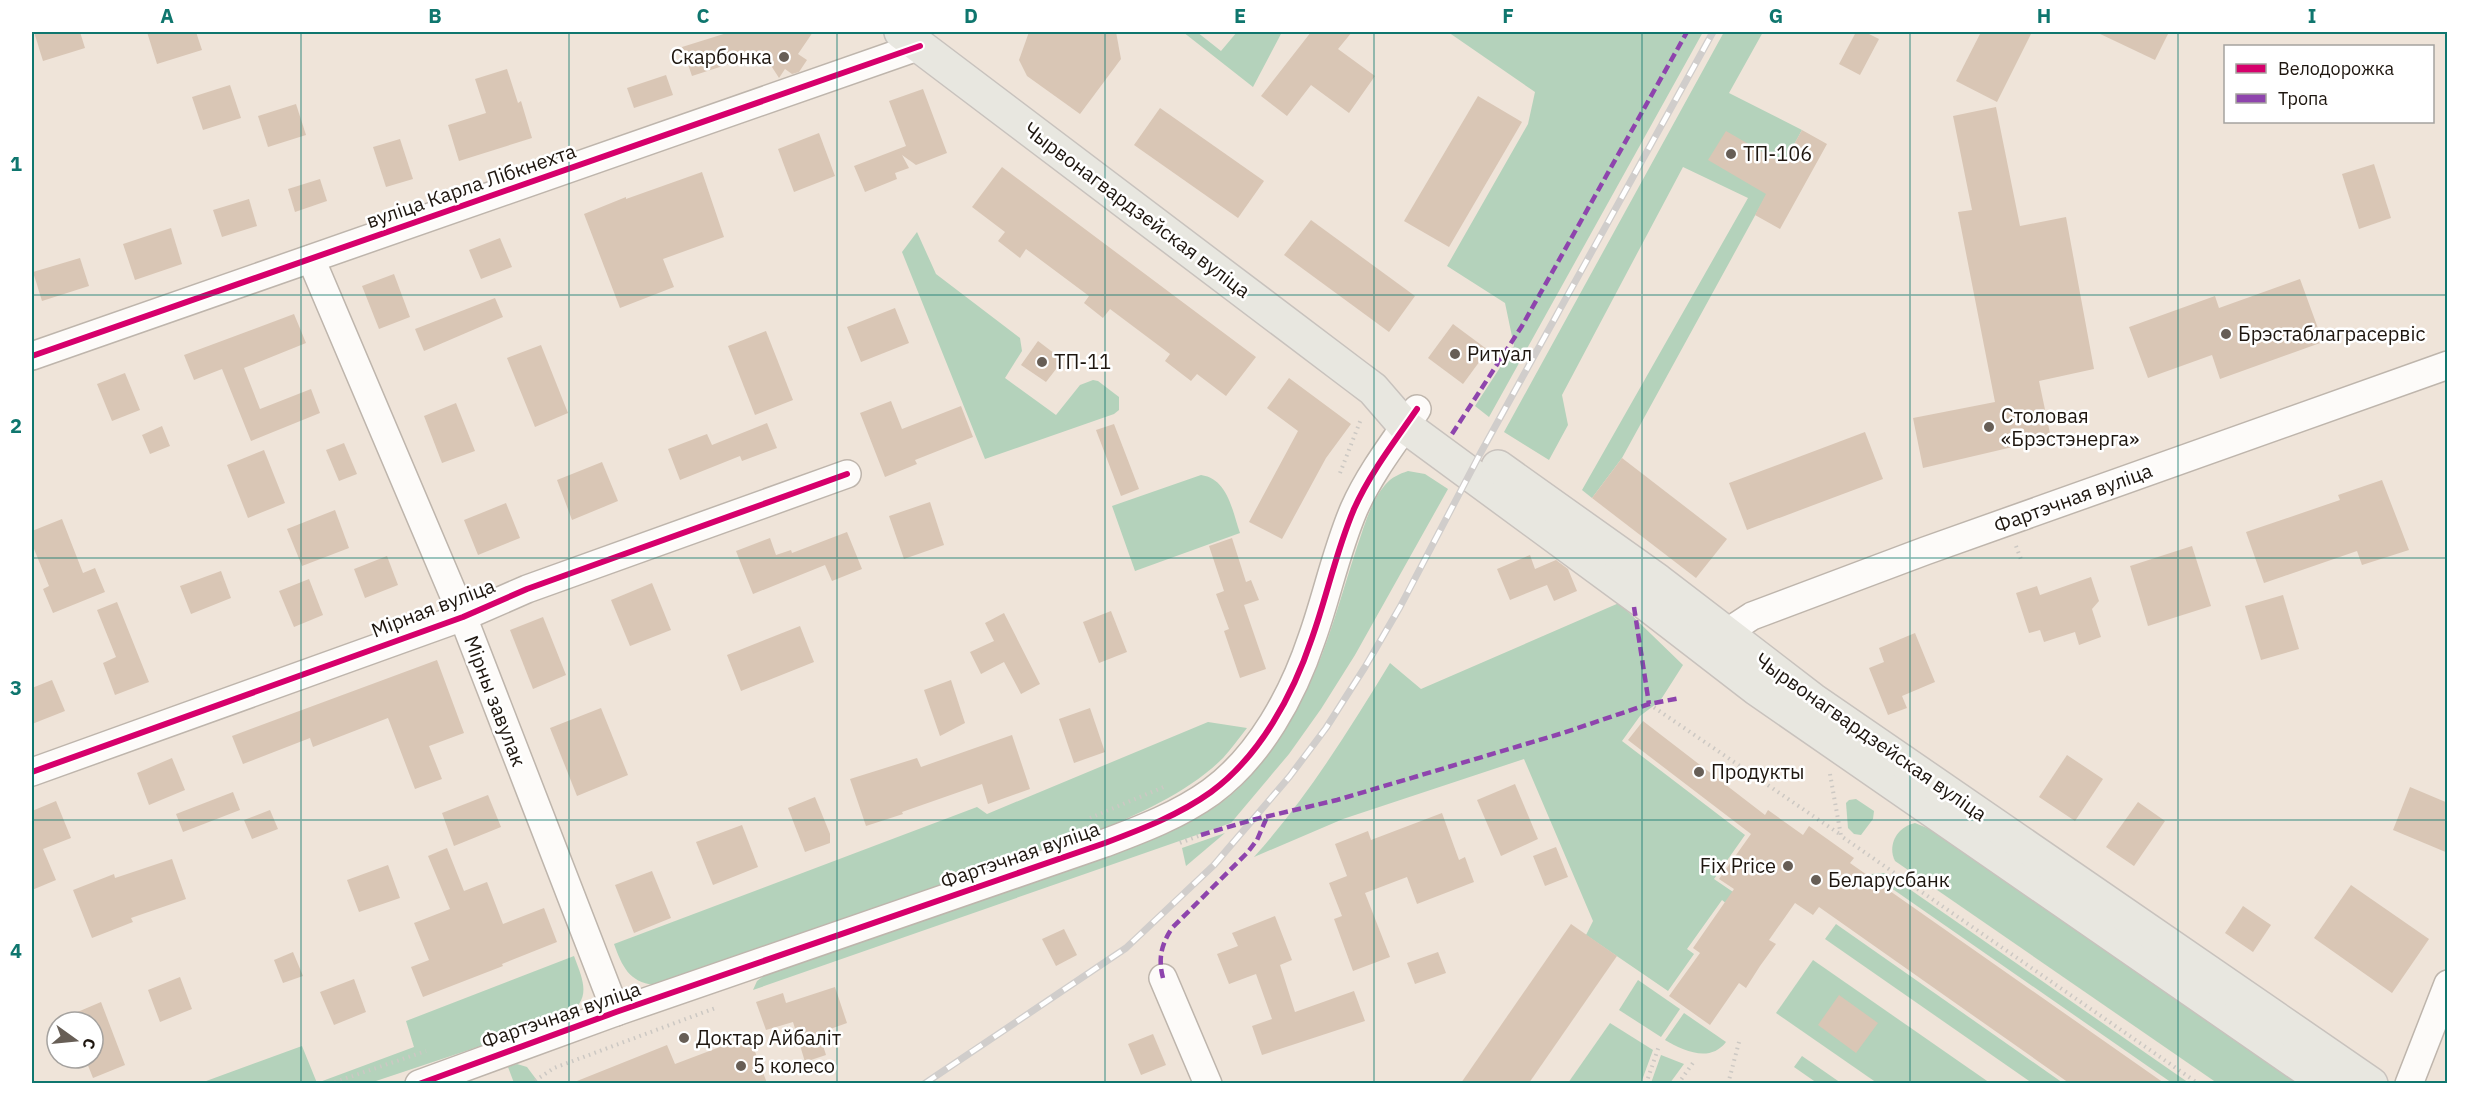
<svg xmlns="http://www.w3.org/2000/svg" width="2479" height="1115" viewBox="0 0 2479 1115" font-family="'IBM Plex Sans',sans-serif">
<style>
.green{fill:#b4d2bb}
.building{fill:#d9c6b5}
.lines{fill:none;stroke-linecap:round;stroke-linejoin:round}
.minor-casing{stroke:#beb5ac;stroke-width:30}
.major-casing{stroke:#c8c2bd;stroke-width:36}
.path{stroke:#ccc8c3;stroke-width:4;stroke-dasharray:1.5 4.5;stroke-linecap:butt}
.minor{stroke:#fdfbf9;stroke-width:27}
.major{stroke:#e8e7e0;stroke-width:33}
.rail-casing{stroke:#d0cdcb;stroke-width:7}
.rail{stroke:#fff;stroke-width:4.5;stroke-dasharray:14;stroke-linecap:butt}
.quiet{stroke:#8e44ad;stroke-width:4.5;stroke-dasharray:9 4.5;stroke-linecap:butt}
.cycleway-casing{stroke:#fff;stroke-width:10}
.cycleway{stroke:#d6006c;stroke-width:6}
.grid{fill:none;stroke:#0f766e;stroke-width:1.5;stroke-opacity:0.55}
.poi-dot{fill:#675e56;stroke:#fff;stroke-width:2}
.labels{text-anchor:middle;stroke-width:5;stroke-linejoin:round;paint-order:stroke}
.poi-label{font-size:20px;fill:#1e160f;stroke:#fff;text-anchor:start}
.street-label{font-size:20px;fill:#1e160f;stroke:#fff}
.neatline{fill:none;stroke:#0f766e;stroke-width:2}
.grid-label{font-size:20px;text-anchor:middle;font-weight:bold;fill:#0f766e}
</style>
<rect width="100%" height="100%" fill="#efe4d9"/>
<g class="green">
<polygon points="1183,32 1197,32 1221,51 1237,32 1282,32 1253,87"/>
<polygon points="1448,32 1703,32 1489,417 1475,406 1514,346 1505,303 1447,266 1528,124 1535,92"/>
<polygon points="1724,32 1763,32 1729,93 1802,130 1622,458 1592,498 1582,490 1748,198 1683,167 1562,395 1568,425 1549,460 1504,432"/>
<polygon points="917,232 936,274 1020,338 1022,351 1005,378 1056,415 1080,385 1093,380 1098,381 1119,397 1119,410 1114,414 985,459 902,252"/>
<path d="M 1408,471 L 1425,474 L 1448,489 L 1355,655 L 1321,709 L 1289,754 L 1231,823 L 753,990 L 757,981 L 765,975 L 1153,838 C 1189,823 1223,808 1249,777 C 1271,752 1292,720 1307,690 C 1329,644 1341,595 1357,547 C 1364,527 1371,501 1385,485 C 1392,477 1399,474 1408,471 Z"/>
<path d="M 1201,475 C 1228,479 1232,510 1240,533 L 1135,571 L 1112,506 Z"/>
<path d="M 1619,603 L 1683,665 L 1660,701 L 1640,716 L 1622,741 L 1745,835 L 1714,879 L 1736,894 L 1728,905 L 1722,900 L 1687,949 L 1694,954 L 1668,991 L 1586,935 L 1593,921 L 1524,759 L 1343,819 L 1254,857 C 1307,798 1349,730 1390,663 L 1421,689 Z"/>
<path d="M 1208,722 L 1247,728 C 1239,738 1231,749 1223,758 C 1188,793 1139,813 1095,833 L 654,985 C 629,982 622,966 614,944 L 977,807 L 987,814 Z"/>
<polygon points="1856,799 1874,811 1873,819 1861,835 1854,834 1848,828 1846,803 1849,800"/>
<path d="M 1915,823 L 1932,830 L 2304,1083 L 2217,1083 L 1895,861 C 1887,845 1897,827 1915,823 Z"/>
<polygon points="1225,833 1186,866 1182,848"/>
<polygon points="1884,873 1892,877 2189,1083 2172,1083 1871,874"/>
<polygon points="1836,924 2063,1083 2032,1083 1825,939"/>
<path d="M 574,956 C 585,985 592,1000 562,1019 L 370,1083 L 198,1084 L 302,1046 L 317,1083 L 414,1047 L 406,1021 Z"/>
<polygon points="1813,960 1990,1083 1877,1083 1776,1013"/>
<polygon points="1638,980 1680,1009 1661,1037 1619,1010"/>
<path d="M 1684,1013 L 1726,1042 C 1710,1063 1684,1051 1665,1040 Z"/>
<polygon points="1610,1023 1653,1050 1641,1083 1568,1083"/>
<polygon points="1661,1055 1684,1064 1670,1083 1651,1083"/>
<polygon points="1802,1056 1841,1083 1817,1083 1794,1067"/>
<polygon points="517,1064 527,1067 539,1083 514,1083 508,1067"/>
</g>
<g class="building">
<polygon points="34,32 80,32 85,48 43,61"/>
<polygon points="147,32 196,32 202,50 157,64"/>
<polygon points="730,32 813,32 798,54 807,60 799,72 792,74 785,69 779,78 763,53 692,76 682,47"/>
<polygon points="1029,32 1116,32 1121,59 1080,114 1027,76 1019,60"/>
<polygon points="1311,32 1352,32 1338,49 1375,76 1349,113 1311,85 1287,116 1261,96"/>
<polygon points="1856,32 1865,32 1879,39 1860,75 1839,64"/>
<polygon points="1981,32 2032,32 1997,102 1956,81"/>
<polygon points="2096,32 2169,32 2155,60"/>
<polygon points="507,69 518,103 521,101 532,138 459,161 448,125 486,113 475,79"/>
<polygon points="666,75 673,95 634,108 627,88"/>
<polygon points="230,85 241,118 203,130 192,97"/>
<polygon points="923,89 947,153 916,165 902,155 909,168 895,173 897,179 865,192 854,166 906,146 889,101"/>
<polygon points="1478,96 1522,122 1449,247 1404,221"/>
<polygon points="296,104 306,135 268,147 258,116"/>
<polygon points="1996,107 2020,226 2066,217 2094,369 2039,381 2051,438 1923,468 1913,418 1995,402 1958,212 1972,210 1953,116"/>
<polygon points="1160,108 1264,181 1238,218 1134,145"/>
<polygon points="1802,130 1827,144 1780,229 1755,215 1766,194 1708,160 1726,131 1783,164"/>
<polygon points="819,133 835,176 794,192 778,149"/>
<polygon points="400,139 413,179 386,187 373,147"/>
<polygon points="2374,164 2391,218 2359,229 2342,174"/>
<polygon points="1002,167 1256,357 1226,396 1197,374 1191,381 1165,361 1170,354 1110,309 1103,318 1084,303 1089,296 1026,249 1020,258 998,241 1005,232 972,207"/>
<polygon points="702,172 724,237 663,259 674,287 620,308 584,214 626,197 626,199"/>
<polygon points="320,179 327,201 295,212 288,189"/>
<polygon points="249,199 257,226 222,237 213,210"/>
<polygon points="1311,220 1415,296 1389,332 1284,255"/>
<polygon points="171,228 182,264 135,280 123,244"/>
<polygon points="500,238 512,267 481,279 469,250"/>
<polygon points="80,258 89,286 42,301 33,272"/>
<polygon points="394,274 410,317 379,329 362,286"/>
<polygon points="2300,279 2323,342 2220,379 2212,355 2148,378 2129,327 2215,296 2219,308"/>
<polygon points="495,298 503,317 424,351 415,329"/>
<polygon points="895,308 909,343 861,362 847,327"/>
<polygon points="294,314 306,343 244,368 260,409 311,389 320,413 251,441 222,369 194,380 184,355"/>
<polygon points="1453,324 1488,350 1463,384 1428,358"/>
<polygon points="766,331 793,400 755,415 728,346"/>
<polygon points="1038,341 1063,360 1046,382 1021,365"/>
<polygon points="541,345 568,413 535,427 507,358"/>
<polygon points="125,373 140,410 112,421 97,384"/>
<polygon points="1289,378 1351,424 1326,458 1282,539 1249,522 1298,431 1267,408"/>
<polygon points="891,401 902,429 961,406 973,437 915,460 917,464 885,477 860,413"/>
<polygon points="456,403 475,451 442,463 424,416"/>
<polygon points="767,423 777,448 742,461 740,456 680,480 668,449 707,434 712,445"/>
<polygon points="1114,424 1139,489 1121,496 1096,430"/>
<polygon points="162,426 170,446 150,454 142,435"/>
<polygon points="1865,432 1883,479 1747,530 1729,483"/>
<polygon points="344,443 357,474 339,481 326,450"/>
<polygon points="264,450 285,503 248,518 227,465"/>
<polygon points="1622,458 1727,539 1696,578 1592,498"/>
<polygon points="602,462 618,501 572,520 557,480"/>
<polygon points="2382,480 2409,550 2362,565 2357,551 2264,583 2246,532 2340,500 2338,495"/>
<polygon points="930,502 944,545 904,559 889,516"/>
<polygon points="506,503 520,538 478,555 464,520"/>
<polygon points="335,510 349,548 302,566 287,529"/>
<polygon points="62,519 83,573 95,568 105,592 53,613 43,589 49,586 32,544 32,531"/>
<polygon points="847,532 862,569 832,581 825,565 753,594 736,551 770,538 776,555 791,550 792,553"/>
<polygon points="1232,538 1246,582 1251,580 1259,600 1244,605 1266,669 1240,678 1224,631 1229,629 1216,594 1224,591 1209,546"/>
<polygon points="2192,546 2211,606 2148,626 2130,566"/>
<polygon points="1530,555 1535,569 1556,560 1568,569 1577,591 1554,601 1547,585 1510,600 1497,569"/>
<polygon points="387,556 398,585 365,598 354,569"/>
<polygon points="221,571 231,598 191,614 180,586"/>
<polygon points="2091,577 2099,601 2092,609 2101,637 2079,645 2075,632 2044,642 2040,630 2029,633 2016,593 2037,586 2040,595"/>
<polygon points="309,579 323,615 294,627 279,591"/>
<polygon points="652,583 671,630 630,646 611,600"/>
<polygon points="2283,595 2299,649 2261,660 2245,606"/>
<polygon points="117,602 149,682 115,695 103,663 116,657 97,610"/>
<polygon points="1111,611 1127,652 1099,663 1083,622"/>
<polygon points="1004,613 1040,684 1021,694 1004,662 981,674 970,652 994,641 985,623"/>
<polygon points="543,617 566,675 533,689 510,630"/>
<polygon points="800,626 814,662 741,691 727,655"/>
<polygon points="1915,633 1935,682 1902,696 1907,708 1888,715 1869,668 1884,662 1879,648"/>
<polygon points="437,660 464,733 429,746 442,779 415,789 388,718 313,747 310,738 243,764 232,736"/>
<polygon points="52,680 65,711 32,724 32,688"/>
<polygon points="951,680 965,723 940,736 924,690"/>
<polygon points="601,708 628,775 577,796 550,728"/>
<polygon points="1090,708 1105,752 1074,763 1059,719"/>
<polygon points="1643,721 1765,815 1768,810 1803,835 1809,826 1854,858 1850,863 2164,1083 2069,1083 1819,907 1813,915 1795,903 1769,940 1776,944 1760,966 1746,988 1739,983 1710,1025 1669,996 1700,953 1693,948 1734,889 1719,879 1751,834 1628,740"/>
<polygon points="1012,735 1030,789 988,804 982,784 902,812 903,814 866,826 850,779 917,758 921,767"/>
<polygon points="2067,755 2103,779 2075,821 2039,797"/>
<polygon points="172,758 185,790 149,805 137,773"/>
<polygon points="1515,784 1538,839 1501,856 1477,800"/>
<polygon points="2410,787 2448,803 2448,853 2393,830"/>
<polygon points="233,792 240,810 183,832 176,814"/>
<polygon points="488,795 501,827 454,846 442,813"/>
<polygon points="815,797 830,834 830,843 805,852 788,808"/>
<polygon points="56,801 71,838 43,849 56,880 32,890 32,811"/>
<polygon points="2138,802 2165,821 2134,866 2106,847"/>
<polygon points="270,810 278,829 252,839 244,820"/>
<polygon points="1442,813 1459,860 1465,857 1474,882 1417,904 1407,877 1365,893 1390,957 1353,971 1334,919 1342,916 1329,883 1347,876 1335,844 1368,831 1371,840"/>
<polygon points="742,825 758,867 713,885 696,842"/>
<polygon points="1556,847 1568,877 1545,886 1533,856"/>
<polygon points="447,848 464,891 487,882 503,924 544,908 557,942 502,964 503,966 423,997 411,967 429,960 414,923 450,909 428,856"/>
<polygon points="172,859 186,899 131,918 133,922 92,938 73,890 114,874 115,878"/>
<polygon points="388,865 400,898 359,912 347,880"/>
<polygon points="652,871 671,918 634,933 615,885"/>
<polygon points="2351,885 2429,939 2392,993 2314,938"/>
<polygon points="2243,906 2271,925 2253,952 2225,933"/>
<polygon points="1275,916 1292,960 1280,965 1295,1012 1354,991 1365,1021 1262,1055 1252,1026 1272,1019 1256,974 1229,984 1217,954 1238,946 1232,933"/>
<polygon points="1571,924 1617,956 1529,1083 1461,1083"/>
<polygon points="1064,929 1077,955 1056,966 1042,939"/>
<polygon points="293,952 303,976 283,983 274,960"/>
<polygon points="1438,952 1446,973 1415,984 1407,963"/>
<polygon points="180,977 192,1009 160,1022 148,990"/>
<polygon points="354,979 366,1012 334,1025 320,992"/>
<polygon points="835,987 847,1023 819,1033 826,1055 805,1062 793,1022 766,1030 756,1002 783,993 786,1003"/>
<polygon points="1839,995 1878,1023 1856,1053 1818,1025"/>
<polygon points="101,1002 125,1065 93,1078 85,1058 93,1058 93,1022 71,1022 68,1016"/>
<polygon points="1153,1034 1166,1065 1141,1075 1128,1044"/>
<polygon points="749,1036 767,1083 572,1083 667,1045 675,1064"/>
</g>
<g class="lines">
<defs>
<g id="minor">
<polyline points="311,259 463,617 616,1012"/>
<polyline points="32,356 920,46"/>
<polyline points="1713,649 1726,633 1752,616 1925,551 2448,365"/>
<polyline points="32,772 463,617 527,589 847,474"/>
<polyline points="1163,978 1208,1084"/>
<path d="M 419,1084 L 616,1012 L 1105,843 C 1142,829 1179,815 1211,792 C 1260,756 1293,695 1312,638 C 1327,596 1336,551 1354,509 C 1370,473 1395,441 1417,409"/>
<polyline points="2409,1084 2448,984"/>
</g>
<g id="major">
<polyline points="901,32 1357,377 1373,389 1405,426 1643,601 1757,689 2328,1084"/>
<polyline points="1498,467 1658,581 1813,700 2371,1084"/>
</g>
</defs>
<use href="#minor" class="minor-casing"/>
<use href="#major" class="major-casing"/>
<g class="path">
<polyline points="1340,473 1361,419"/>
<polyline points="2016,546 2022,562"/>
<polyline points="1649,704 1841,835"/>
<polyline points="1830,774 1841,836 2199,1084"/>
<polyline points="1090,818 1166,786"/>
<polyline points="1180,843 1201,835"/>
<polyline points="329,1084 426,1051"/>
<polyline points="530,1084 554,1068 718,1007"/>
<polyline points="1646,1084 1659,1046"/>
<polyline points="1678,1084 1695,1060"/>
<polyline points="1728,1084 1739,1042"/>
</g>
<use href="#minor" class="minor"/>
<use href="#major" class="major"/>
<defs>
<polyline id="rail" points="924,1084 1126,948 1214,865 1290,776 1326,728 1365,667 1400,607 1480,454 1713,32"/>
</defs>
<use href="#rail" class="rail-casing"/>
<use href="#rail" class="rail"/>
<g class="quiet">
<polyline points="1452,434 1522,326 1687,32"/>
<polyline points="1634,607 1649,704"/>
<polyline points="1201,835 1252,820 1337,800 1563,733 1649,704 1680,698"/>
<path d="M 1163,978 C 1158,959 1161,945 1172,928 L 1247,853 L 1257,840 L 1267,817"/>
</g>
<defs>
<g id="cycleway">
<polyline points="32,356 920,46"/>
<polyline points="32,772 463,617 527,589 847,474"/>
<path d="M 419,1084 L 616,1012 L 1105,843 C 1142,829 1179,815 1211,792 C 1260,756 1293,695 1312,638 C 1327,596 1336,551 1354,509 C 1370,473 1395,441 1417,409"/>
</g>
</defs>
<use href="#cycleway" class="cycleway-casing"/>
<use href="#cycleway" class="cycleway"/>
</g>
<path class="grid" d="M 301,32 L 301,1084M 569,32 L 569,1084M 837,32 L 837,1084M 1105,32 L 1105,1084M 1374,32 L 1374,1084M 1642,32 L 1642,1084M 1910,32 L 1910,1084M 2178,32 L 2178,1084M 32,295 L 2448,295M 32,558 L 2448,558M 32,820 L 2448,820"/>
<g class="poi-dot">
<circle cx="784" cy="57" r="6"/>
<circle cx="1731" cy="154" r="6"/>
<circle cx="2226" cy="334" r="6"/>
<circle cx="1455" cy="354" r="6"/>
<circle cx="1042" cy="362" r="6"/>
<circle cx="1989" cy="427" r="6"/>
<circle cx="1699" cy="772" r="6"/>
<circle cx="1788" cy="866" r="6"/>
<circle cx="1816" cy="880" r="6"/>
<circle cx="684" cy="1038" r="6"/>
<circle cx="741" cy="1066" r="6"/>
</g>
<g class="labels">
<g class="poi-label">
<text x="772" y="64" text-anchor="end">Скарбонка</text>
<text x="1743" y="161">ТП-106</text>
<text x="2238" y="341">Брэстаблаграсервіс</text>
<text x="1467" y="361">Ритуал</text>
<text x="1054" y="369">ТП-11</text>
<text x="2001" y="423">Столовая<tspan x="2001" dy="23">«Брэстэнерга»</tspan></text>
<text x="1711" y="779">Продукты</text>
<text x="1776" y="873" text-anchor="end">Fix Price</text>
<text x="1828" y="887">Беларусбанк</text>
<text x="696" y="1045">Доктар Айбаліт</text>
<text x="753" y="1073">5 колесо</text>
</g>
<g class="street-label">
<text transform="translate(471 186) rotate(-19)" y="7">вуліца Карла Лібкнехта</text>
<text transform="translate(1137 210) rotate(37)" y="7">Чырвонагвардзейская вуліца</text>
<text transform="translate(2073 498) rotate(-20)" y="7">Фартэчная вуліца</text>
<text transform="translate(433 608) rotate(-21)" y="7">Мірная вуліца</text>
<text transform="translate(495 701) rotate(69)" y="7">Мірны завулак</text>
<text transform="translate(1871 737) rotate(35)" y="7">Чырвонагвардзейская вуліца</text>
<text transform="translate(1020 855) rotate(-19)" y="7">Фартэчная вуліца</text>
<text transform="translate(561 1015) rotate(-19)" y="7">Фартэчная вуліца</text>
</g>
</g>
<rect width="2479" height="1115" fill="none" stroke="#ffffff" stroke-width="66"/>
<rect x="2224" y="45" width="210" height="78" fill="#ffffff" stroke="#a5a29f" stroke-width="1.5"/>
<rect x="2236" y="64" width="30" height="9" fill="#d6006c" stroke="#a5a29f" stroke-width="1.5"/>
<text x="2278" y="75" font-size="18" fill="#1e160f">Велодорожка</text>
<rect x="2236" y="94" width="30" height="9" fill="#8e44ad" stroke="#a5a29f" stroke-width="1.5"/>
<text x="2278" y="105" font-size="18" fill="#1e160f">Тропа</text>
<g transform="translate(75 1040) rotate(105)"><circle r="28" fill="#ffffff" stroke="#a5a29f" stroke-width="1.5"/>
<path d="M0-4.5L10 22L0 15L-10 22Z" fill="#675e56"/>
<text y="-9" font-size="16" font-weight="bold" text-anchor="middle" fill="#1e160f">С</text>
</g>
<rect x="33" y="33" width="2413" height="1049" class="neatline"/>
<g class="grid-label">
<text x="167" y="23">A</text>
<text x="435" y="23">B</text>
<text x="703" y="23">C</text>
<text x="971" y="23">D</text>
<text x="1240" y="23">E</text>
<text x="1508" y="23">F</text>
<text x="1776" y="23">G</text>
<text x="2044" y="23">H</text>
<text x="2312" y="23">I</text>
<text x="16" y="171">1</text>
<text x="16" y="433">2</text>
<text x="16" y="695">3</text>
<text x="16" y="958">4</text>
</g>
</svg>
